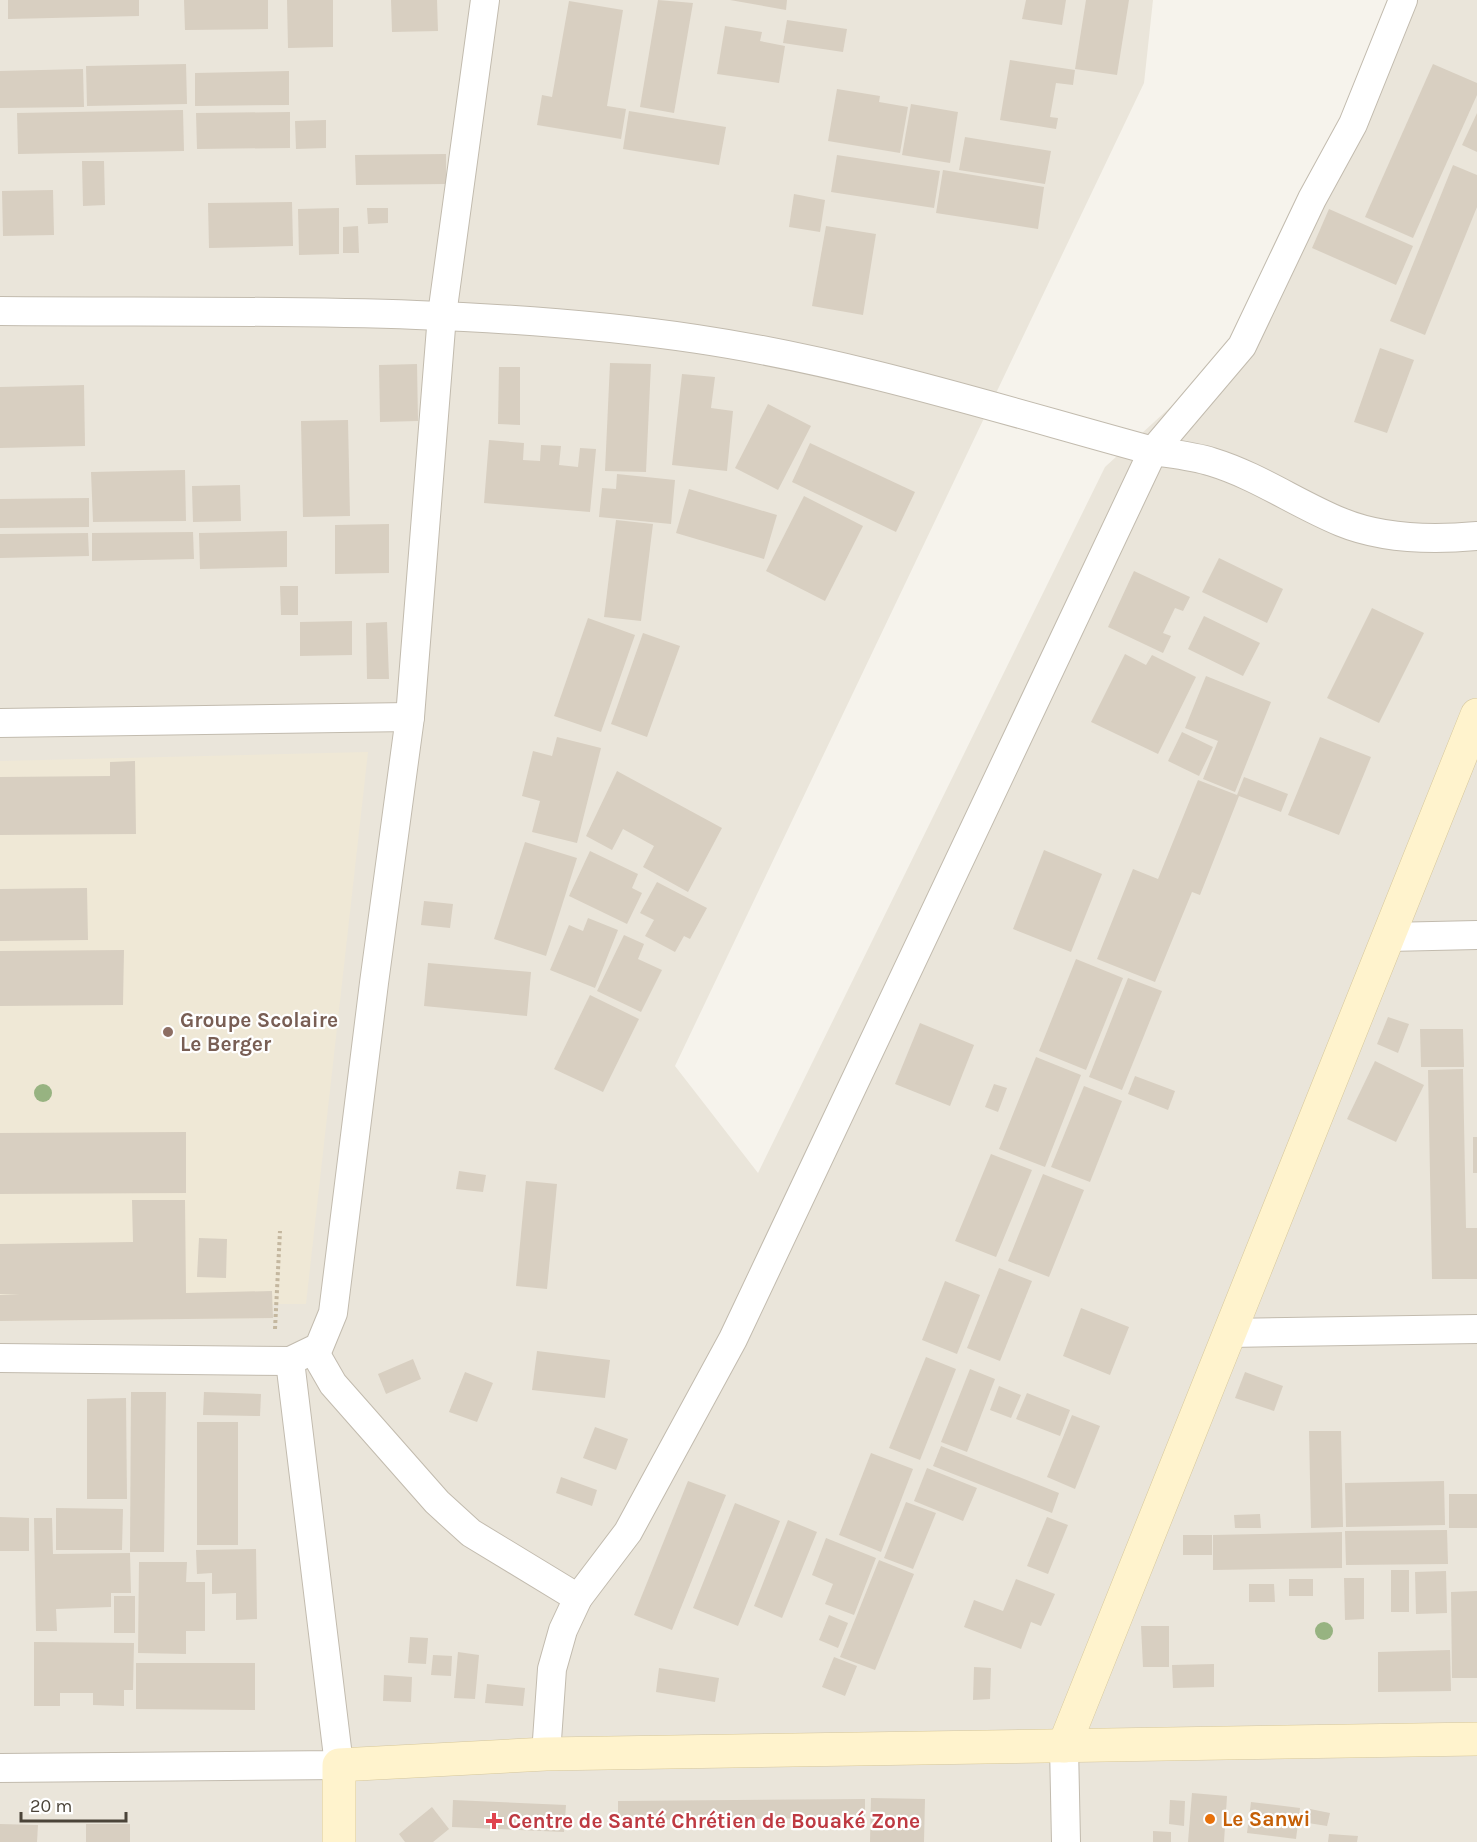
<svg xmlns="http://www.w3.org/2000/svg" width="1477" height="1842" viewBox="0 0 1477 1842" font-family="Karla,sans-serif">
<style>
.residential{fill:#eae5da}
.education{fill:#efe8d6}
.building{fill:#d8cfc1}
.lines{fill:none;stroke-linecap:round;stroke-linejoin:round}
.street-casing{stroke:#c2bbae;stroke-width:30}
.secondary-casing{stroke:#d6c79b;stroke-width:34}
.path{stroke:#c4b79f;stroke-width:4;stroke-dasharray:3 3;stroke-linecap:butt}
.street{stroke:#fff;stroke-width:28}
.secondary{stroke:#fff3cd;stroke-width:33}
.tree{fill:#97b381}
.education-dot{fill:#8d6e63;stroke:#fff;stroke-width:2}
.food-dot{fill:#e8710a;stroke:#fff;stroke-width:2}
.health-dot{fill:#e0444e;stroke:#fff;stroke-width:2}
.labels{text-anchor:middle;stroke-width:4.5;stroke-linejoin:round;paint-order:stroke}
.education-label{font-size:21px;font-weight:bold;fill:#785e54;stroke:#fff;text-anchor:start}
.food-label{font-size:21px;font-weight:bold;fill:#c56008;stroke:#fff;text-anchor:start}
.health-label{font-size:21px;font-weight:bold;fill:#be3a42;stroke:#fff;text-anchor:start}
</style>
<rect width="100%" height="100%" fill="#f6f3ec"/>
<polygon class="residential" points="0,0 1153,0 1144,83 675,1066 758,1173 1105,467 1236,347 1394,0 1477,0 1477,1842 0,1842"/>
<polygon class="education" points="368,752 306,1304 273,1304 273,1318 0,1321 0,761"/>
<g class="building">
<polygon points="8,0 139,0 139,16 8,19"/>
<polygon points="184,0 268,0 268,29 185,30"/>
<polygon points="287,0 333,0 333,47 288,48"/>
<polygon points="391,0 437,0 438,31 392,32"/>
<polygon points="658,0 693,3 674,113 640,107"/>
<polygon points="730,0 787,0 786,10"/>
<polygon points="1026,0 1066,0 1062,25 1022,19"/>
<polygon points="1086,0 1129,0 1117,75 1075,69"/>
<polygon points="569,1 623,10 607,106 626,109 621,139 537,125 542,95 552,97"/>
<polygon points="787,20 847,29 843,52 783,43"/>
<polygon points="725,26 762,32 760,41 785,46 779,83 717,74"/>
<polygon points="1010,60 1075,70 1073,85 1056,83 1050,117 1058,118 1056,129 1000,120"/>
<polygon points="186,64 187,104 87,106 86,66"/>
<polygon points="1433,64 1477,83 1477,95 1413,238 1365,217"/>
<polygon points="83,69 84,107 0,108 0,71"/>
<polygon points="289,71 289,105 195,106 195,73"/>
<polygon points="837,89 880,96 879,102 908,107 900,153 828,141"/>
<polygon points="911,104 958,112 950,163 902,155"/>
<polygon points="183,110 184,151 18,154 17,113"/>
<polygon points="629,111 726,127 719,165 623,149"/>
<polygon points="290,112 290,148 197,149 196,113"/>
<polygon points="1477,113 1477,152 1462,145"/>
<polygon points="326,120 326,148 296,149 295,121"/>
<polygon points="965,137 1051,151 1045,184 959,170"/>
<polygon points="446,154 446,184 356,185 355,155"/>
<polygon points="837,155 940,171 934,208 831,192"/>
<polygon points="82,161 104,161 105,205 83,206"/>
<polygon points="1453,165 1477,175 1477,207 1425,335 1390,321"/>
<polygon points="943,170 1044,187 1038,229 936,213"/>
<polygon points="53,190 54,235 3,236 2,191"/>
<polygon points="794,194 825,200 820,232 789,227"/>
<polygon points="292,202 293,246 209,248 208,203"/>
<polygon points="339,208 339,254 299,255 298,209"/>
<polygon points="367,208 388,208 388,223 368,224"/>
<polygon points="1329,209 1413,246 1396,285 1312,248"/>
<polygon points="358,226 359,253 343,253 343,227"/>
<polygon points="826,226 876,234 863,315 812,306"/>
<polygon points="1380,348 1414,360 1387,433 1354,422"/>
<polygon points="610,363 651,364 646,472 605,471"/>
<polygon points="417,364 418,421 380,422 379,365"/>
<polygon points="499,367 520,367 520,425 498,424"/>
<polygon points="682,374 715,377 711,408 733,411 727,471 672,465"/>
<polygon points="84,385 85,446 0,448 0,387"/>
<polygon points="768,404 811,426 778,490 735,468"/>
<polygon points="348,420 350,516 303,517 301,421"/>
<polygon points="489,440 524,443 523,460 540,461 541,445 561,446 559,465 578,467 580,448 596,449 590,512 484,503"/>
<polygon points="810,443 915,492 896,532 792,482"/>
<polygon points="185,470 186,521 93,522 91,472"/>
<polygon points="617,474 675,480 671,524 599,517 602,488 616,489"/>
<polygon points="240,485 241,521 193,522 192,486"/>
<polygon points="689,489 777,515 764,559 676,533"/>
<polygon points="804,496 863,526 825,601 766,571"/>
<polygon points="89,498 89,527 0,528 0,499"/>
<polygon points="616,520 653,524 641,621 604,617"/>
<polygon points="389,524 389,573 335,574 335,525"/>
<polygon points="287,531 287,567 200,569 199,533"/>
<polygon points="193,532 194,559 92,561 92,533"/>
<polygon points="88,533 89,556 0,558 0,534"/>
<polygon points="1219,558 1283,589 1267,623 1202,592"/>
<polygon points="1134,571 1190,597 1183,611 1175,608 1163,633 1171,636 1163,653 1108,627"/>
<polygon points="280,586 298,586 298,615 281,615"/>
<polygon points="1372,608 1424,633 1379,723 1327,698"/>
<polygon points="1204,616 1260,643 1243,676 1188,649"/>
<polygon points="588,618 635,635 601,732 554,716"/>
<polygon points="352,621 352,655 300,656 300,622"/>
<polygon points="387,622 389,679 367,679 366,623"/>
<polygon points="643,633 680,646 647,737 611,724"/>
<polygon points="1125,654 1146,665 1152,655 1196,677 1158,754 1091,722"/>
<polygon points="1206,676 1271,702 1235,792 1203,779 1218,741 1185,728"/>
<polygon points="1182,732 1213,747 1199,776 1168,761"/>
<polygon points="557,737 601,748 577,843 532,832 540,801 522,796 533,751 552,756"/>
<polygon points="1320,737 1371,757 1339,835 1288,815"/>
<polygon points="135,761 136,834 0,835 0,777 110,776 110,762"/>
<polygon points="617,771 722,828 688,892 643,867 654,846 623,829 612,850 586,836"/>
<polygon points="1244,777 1288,794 1281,812 1239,796 1200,895 1192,892 1155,982 1097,959 1133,869 1158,879 1198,780 1237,795"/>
<polygon points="525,842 577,858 546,956 494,939"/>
<polygon points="1044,850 1102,874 1071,952 1013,929"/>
<polygon points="590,851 638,874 632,888 642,893 627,924 569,896"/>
<polygon points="657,882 707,908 690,939 684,936 675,952 645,936 654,920 640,913"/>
<polygon points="87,888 88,940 0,941 0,889"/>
<polygon points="424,901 453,904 450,928 421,925"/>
<polygon points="588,918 618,930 595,988 550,970 569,925 583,931"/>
<polygon points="624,935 644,944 638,959 662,970 641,1012 597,991"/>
<polygon points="124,950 123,1005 0,1006 0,951"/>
<polygon points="1076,959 1123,978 1086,1070 1039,1051"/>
<polygon points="428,963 531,972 527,1016 424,1006"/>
<polygon points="1128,978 1162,991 1122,1090 1089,1077"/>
<polygon points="590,995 639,1019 603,1092 554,1069"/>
<polygon points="1388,1017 1409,1024 1398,1053 1377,1044"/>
<polygon points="920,1023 974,1045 950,1106 895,1084"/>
<polygon points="1420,1029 1463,1029 1464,1067 1421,1067"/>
<polygon points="1036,1057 1081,1075 1045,1167 999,1149"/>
<polygon points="1375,1061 1424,1085 1396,1142 1347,1119"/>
<polygon points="1463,1069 1466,1228 1477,1228 1477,1279 1432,1279 1428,1070"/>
<polygon points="1135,1076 1175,1091 1168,1110 1128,1094"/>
<polygon points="994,1084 1007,1088 998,1112 985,1107"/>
<polygon points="1084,1086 1122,1101 1090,1182 1051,1167"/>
<polygon points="186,1132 186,1193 0,1194 0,1133"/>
<rect x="1473" y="1137" width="4" height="36"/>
<polygon points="991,1154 1032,1170 996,1257 955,1241"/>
<polygon points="459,1171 486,1175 483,1192 456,1189"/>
<polygon points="1043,1174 1084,1190 1049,1277 1008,1261"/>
<polygon points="526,1181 557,1184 547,1289 516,1286"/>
<polygon points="132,1200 185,1200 186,1293 272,1291 273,1318 0,1321 0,1295 20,1295 0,1294 0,1244 133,1242"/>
<polygon points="199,1238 227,1239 226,1278 197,1277"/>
<polygon points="999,1268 1032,1281 1000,1361 967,1348"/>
<polygon points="945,1281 980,1295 957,1354 922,1340"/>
<polygon points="1081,1308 1129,1327 1110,1375 1063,1356"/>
<polygon points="537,1351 610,1360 605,1398 532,1390"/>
<polygon points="926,1357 956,1369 920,1460 889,1448"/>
<polygon points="413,1359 421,1379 386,1394 378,1374"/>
<polygon points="970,1369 995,1379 967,1452 941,1442"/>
<polygon points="465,1372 493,1383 477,1422 449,1412"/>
<polygon points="1245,1372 1283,1386 1274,1411 1235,1398"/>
<polygon points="999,1386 1021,1395 1011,1418 990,1410"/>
<polygon points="131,1392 166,1392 164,1552 130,1552"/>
<polygon points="204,1392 261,1394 260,1416 203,1415"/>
<polygon points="1027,1393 1070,1410 1060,1436 1016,1419"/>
<polygon points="126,1398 127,1499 87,1499 87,1399"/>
<polygon points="1072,1415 1100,1426 1075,1489 1047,1477"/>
<rect x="197" y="1422" width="41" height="123"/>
<polygon points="595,1427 628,1439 616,1470 583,1458"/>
<polygon points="1309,1431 1341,1431 1343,1527 1311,1528"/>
<polygon points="941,1446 1059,1493 1052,1513 933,1466"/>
<polygon points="871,1453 913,1469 881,1552 839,1535"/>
<polygon points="927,1468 977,1488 963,1521 914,1501"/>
<polygon points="561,1477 597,1490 592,1506 556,1493"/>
<polygon points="688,1481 726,1495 672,1630 634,1615"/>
<polygon points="1444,1481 1445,1525 1346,1527 1345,1483"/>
<rect x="1449" y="1494" width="28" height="34"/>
<polygon points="906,1502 936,1513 913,1569 884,1558"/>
<polygon points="735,1503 780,1521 738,1626 693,1608"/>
<polygon points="56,1508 123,1509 122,1550 56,1550"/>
<polygon points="1260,1514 1261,1528 1235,1528 1234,1515"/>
<polygon points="0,1517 29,1518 29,1551 0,1551"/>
<polygon points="1047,1517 1068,1525 1048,1574 1027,1566"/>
<polygon points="34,1518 52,1518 53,1554 130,1553 131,1593 111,1593 111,1607 56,1609 57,1631 36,1631"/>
<polygon points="788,1520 817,1532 782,1618 754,1606"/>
<polygon points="1447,1530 1448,1564 1346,1565 1345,1531"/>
<polygon points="1342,1532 1342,1568 1213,1570 1213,1535"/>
<rect x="1183" y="1535" width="29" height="20"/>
<polygon points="826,1538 876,1558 854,1615 825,1604 833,1584 812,1575"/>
<polygon points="256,1549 257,1619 236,1620 236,1593 212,1594 212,1573 197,1574 196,1550"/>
<polygon points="879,1560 914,1574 875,1670 840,1657"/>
<polygon points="139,1562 187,1562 186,1582 205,1582 205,1631 186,1631 186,1654 138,1653"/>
<rect x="1391" y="1570" width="18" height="42"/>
<polygon points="1446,1571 1447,1613 1416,1614 1415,1572"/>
<polygon points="1344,1578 1364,1578 1364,1619 1345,1620"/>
<polygon points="1016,1579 1055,1594 1041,1626 1031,1622 1021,1649 964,1627 974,1600 1003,1611"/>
<rect x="1289" y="1579" width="24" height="17"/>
<polygon points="1249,1584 1274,1584 1275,1602 1249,1602"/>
<polygon points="1477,1591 1477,1678 1452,1678 1451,1592"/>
<rect x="114" y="1596" width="21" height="37"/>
<polygon points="829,1615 848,1623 838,1648 819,1640"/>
<polygon points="1141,1626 1169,1626 1169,1667 1143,1667"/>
<polygon points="410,1637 428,1638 426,1664 408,1663"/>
<polygon points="34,1642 134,1643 133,1690 124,1690 124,1706 93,1705 93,1693 60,1693 60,1706 34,1706"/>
<polygon points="1450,1650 1451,1691 1378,1692 1378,1652"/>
<polygon points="458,1652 479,1655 475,1699 454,1698"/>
<polygon points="433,1655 452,1656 451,1676 431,1675"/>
<polygon points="834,1657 857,1666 845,1696 822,1687"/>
<polygon points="136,1663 255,1663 255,1710 136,1709"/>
<polygon points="1214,1664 1214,1687 1173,1688 1172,1665"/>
<polygon points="974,1667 991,1668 990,1699 973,1700"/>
<polygon points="659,1668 719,1678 715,1702 656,1692"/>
<polygon points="384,1675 412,1677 411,1702 383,1701"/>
<polygon points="487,1684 525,1688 523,1706 485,1703"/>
<polygon points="1192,1793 1227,1796 1224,1842 1188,1842"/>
<polygon points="871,1798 925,1799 924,1842 870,1842"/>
<polygon points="865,1799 865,1818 618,1820 618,1801"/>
<polygon points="453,1800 566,1805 564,1832 452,1827"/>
<polygon points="1170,1800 1185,1801 1184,1826 1169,1824"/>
<polygon points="1251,1802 1300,1808 1296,1839 1247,1833"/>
<polygon points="432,1807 449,1829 433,1842 405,1842 399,1834"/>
<polygon points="1305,1808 1330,1813 1327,1826 1302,1822"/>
<polygon points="0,1824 38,1825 37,1842 0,1842"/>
<rect x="86" y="1824" width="44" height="18"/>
<polygon points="1153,1831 1171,1832 1171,1842 1153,1842"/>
<polygon points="1329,1834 1358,1836 1357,1842 1328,1842"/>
</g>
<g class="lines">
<defs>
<g id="street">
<path d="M 0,311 C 232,313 467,305 697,339 C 852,362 1002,410 1153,451 C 1172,454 1193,456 1212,462 C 1258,476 1297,504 1341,522 C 1382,539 1433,540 1477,536"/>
<polyline points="0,723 410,717"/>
<polyline points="1388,937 1477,935"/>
<polyline points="1229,1333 1477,1329"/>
<polyline points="314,1351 333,1384 437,1502 471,1533 578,1598"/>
<polyline points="0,1358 290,1361 319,1347 333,1313 374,983 410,717 442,315 485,0"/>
<polyline points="1064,1746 1066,1842"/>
<polyline points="546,1754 552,1669 563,1630 578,1598 628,1532 733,1339 1153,451 1242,346 1312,199 1353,124 1403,0"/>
<polyline points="0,1768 339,1765 290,1361"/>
</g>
<g id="secondary">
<polyline points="1064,1746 1477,715"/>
<polyline points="339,1842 339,1765 546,1754 1477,1739"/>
</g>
</defs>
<use href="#street" class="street-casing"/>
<use href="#secondary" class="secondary-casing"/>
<polyline class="path" points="275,1329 280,1231"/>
<use href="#street" class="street"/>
<use href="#secondary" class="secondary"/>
</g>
<g class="tree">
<circle cx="43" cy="1093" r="9"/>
<circle cx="1324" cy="1631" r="9"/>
</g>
<circle class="education-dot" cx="168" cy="1032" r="6"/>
<circle class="food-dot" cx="1210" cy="1819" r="6"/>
<path class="health-dot" d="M491 1812h6v6h6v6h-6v6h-6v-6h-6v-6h6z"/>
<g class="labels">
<g class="education-label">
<text x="180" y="1027">Groupe Scolaire<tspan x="180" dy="24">Le Berger</tspan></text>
</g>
<g class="food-label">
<text x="1222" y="1826">Le Sanwi</text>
</g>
<g class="health-label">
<text x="508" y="1828">Centre de Santé Chrétien de Bouaké Zone</text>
</g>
</g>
<path d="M21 1812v9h105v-9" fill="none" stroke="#4b4439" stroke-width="3"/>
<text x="30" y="1812" font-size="18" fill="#4b4439" stroke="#ffffff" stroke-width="4.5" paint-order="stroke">20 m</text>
</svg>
